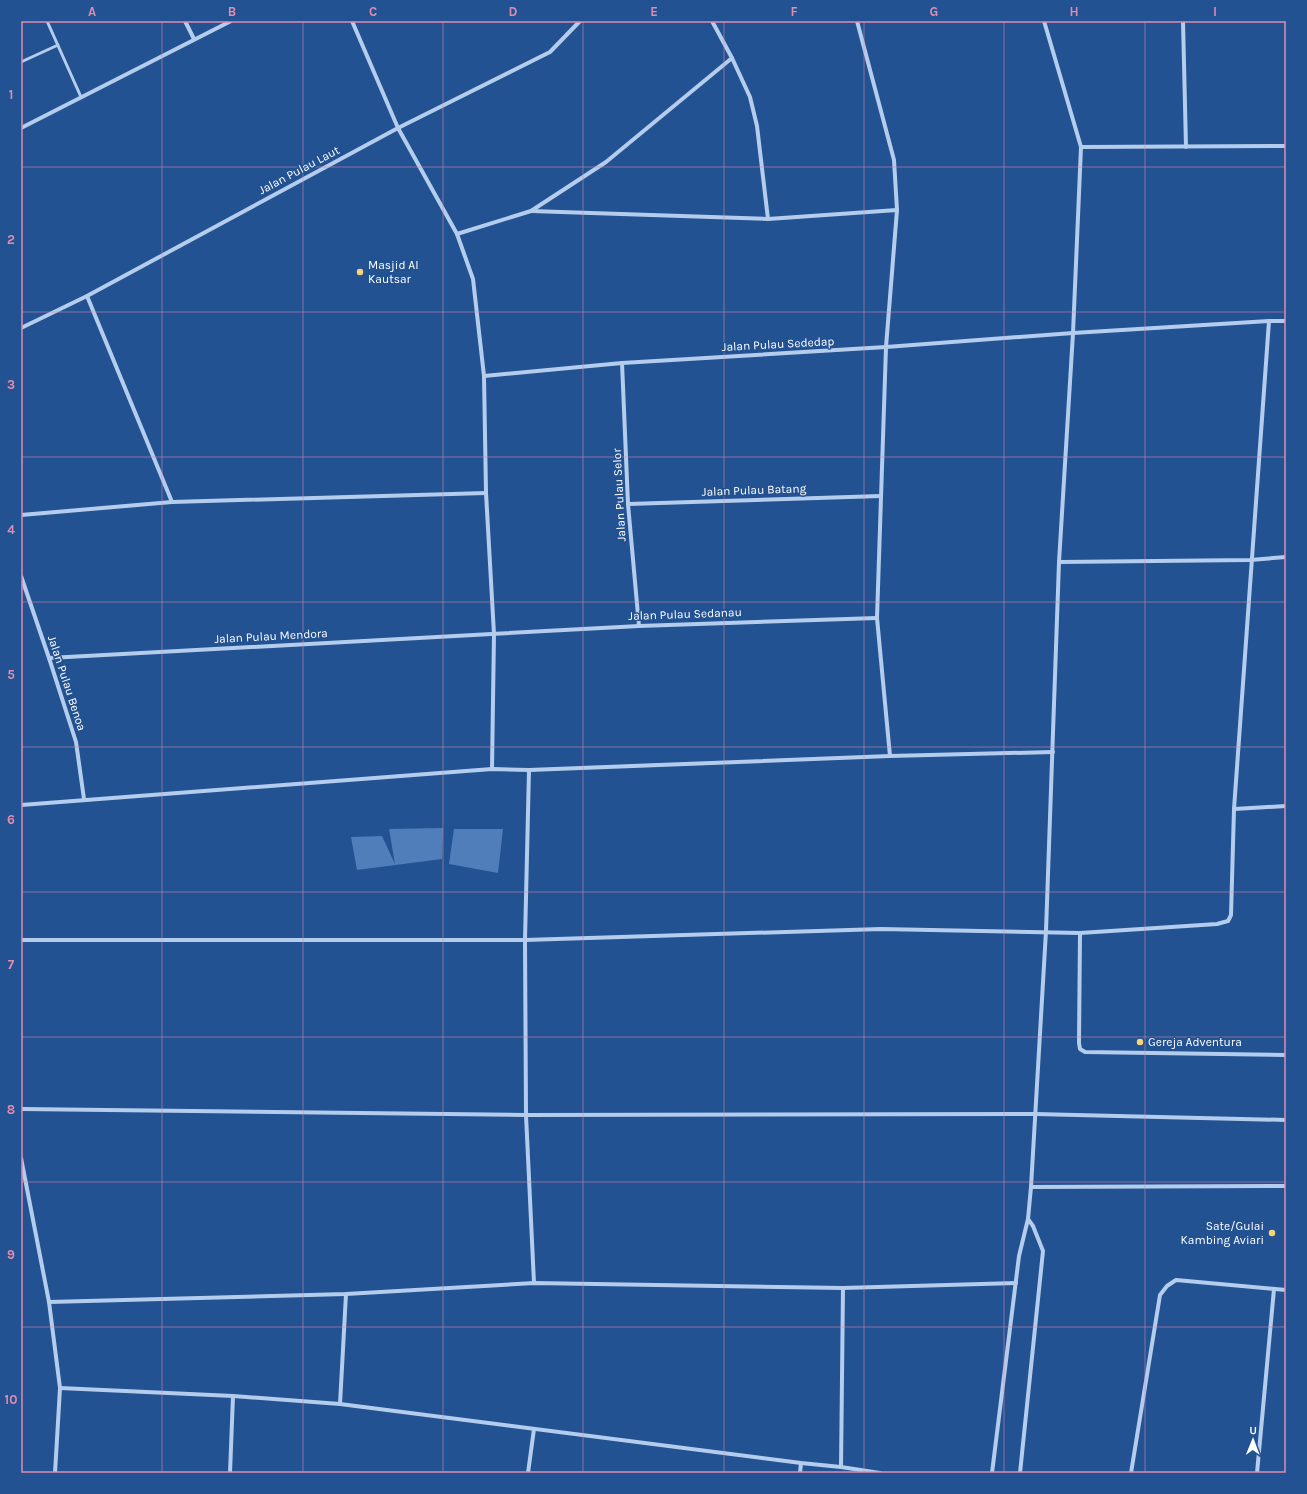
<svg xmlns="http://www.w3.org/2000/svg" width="1307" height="1494" viewBox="0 0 1307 1494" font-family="Karla,sans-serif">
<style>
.building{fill:#4f7eba}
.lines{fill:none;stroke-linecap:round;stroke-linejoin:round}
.lane{stroke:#b4cded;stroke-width:3}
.street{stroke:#b4cded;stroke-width:4}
.grid{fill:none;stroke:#e08cad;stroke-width:1;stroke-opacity:0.55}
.poi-dot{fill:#f9d376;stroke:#225292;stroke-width:1.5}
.labels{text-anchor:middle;stroke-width:3;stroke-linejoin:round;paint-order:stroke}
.street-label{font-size:12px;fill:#fff;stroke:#225292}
.poi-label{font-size:12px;fill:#fff;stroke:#225292;text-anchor:start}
.neatline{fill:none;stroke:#e08cad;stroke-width:1.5}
.grid-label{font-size:13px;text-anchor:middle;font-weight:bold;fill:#e08cad}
</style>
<rect width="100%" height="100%" fill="#225292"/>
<g class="building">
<polygon points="443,828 442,859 357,870 351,837 382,836 395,864 389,829"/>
<polygon points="454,829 503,829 498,873 449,864"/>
</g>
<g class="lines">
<g class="lane">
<polyline points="47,21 81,97"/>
<polyline points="21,62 58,45"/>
</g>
<g class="street">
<polyline points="185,21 194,39"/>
<polyline points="352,21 398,128 457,234 473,279 484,376 486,493 494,634 492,769"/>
<polyline points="712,21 732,58 750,97 757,126 768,219"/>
<polyline points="857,21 894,160 897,210 886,347 877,618 890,756"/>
<polyline points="1183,21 1186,147"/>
<polyline points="21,128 231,21"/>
<polyline points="1081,147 1286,146"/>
<polyline points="531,211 768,219 897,210"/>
<polyline points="457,234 531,211 606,162 732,58"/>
<polyline points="87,296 172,502"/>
<polyline points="21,328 87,296 398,128 550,52 580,21"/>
<polyline points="622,363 628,504 639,626"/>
<polyline points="484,376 622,363 886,347 1073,333 1269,321 1286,321"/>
<polyline points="628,504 881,496"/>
<polyline points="21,515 172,502 486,493"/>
<polyline points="1059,562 1250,560 1286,557"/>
<polyline points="21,576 49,658 76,742 84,799"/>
<polyline points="49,658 639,626 877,618"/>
<polyline points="529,770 525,940 526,1115 534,1283"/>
<polyline points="21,805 492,769 529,770 890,756 1053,752"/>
<polyline points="1234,809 1286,806"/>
<polyline points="1080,933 1079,1043 1080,1049 1085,1052 1286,1055"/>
<polyline points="21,940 525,940 881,929 1080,933 1217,924 1228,921 1231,915 1234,809 1269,321"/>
<polyline points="21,1109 526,1115 1035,1114 1286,1120"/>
<polyline points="21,1158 49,1302 60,1388 55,1473"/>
<polyline points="1031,1187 1286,1186"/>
<polyline points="49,1302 346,1294 534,1283 843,1288 1016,1283"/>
<polyline points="60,1388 233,1396 340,1404 801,1463 841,1467 880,1473"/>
<polyline points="340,1404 346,1294"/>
<polyline points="841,1467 843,1288"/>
<polyline points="230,1473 233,1396"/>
<polyline points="528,1473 534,1429"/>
<polyline points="800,1473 801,1463"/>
<polyline points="992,1473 1019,1256 1028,1219 1031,1187 1046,931 1059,562 1073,333 1081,147 1044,21"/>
<polyline points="1020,1473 1043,1251 1033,1226 1028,1219"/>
<polyline points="1131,1473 1160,1295 1167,1286 1176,1280 1286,1290"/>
<polyline points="1257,1473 1274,1289"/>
</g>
</g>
<path class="grid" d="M 162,21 L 162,1473M 303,21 L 303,1473M 443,21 L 443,1473M 583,21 L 583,1473M 724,21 L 724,1473M 864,21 L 864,1473M 1004,21 L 1004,1473M 1145,21 L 1145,1473M 21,167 L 1286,167M 21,312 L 1286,312M 21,457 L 1286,457M 21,602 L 1286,602M 21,747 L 1286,747M 21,892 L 1286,892M 21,1037 L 1286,1037M 21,1182 L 1286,1182M 21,1327 L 1286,1327"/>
<g class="poi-dot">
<circle cx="360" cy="272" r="4"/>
<circle cx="1140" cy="1042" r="4"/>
<circle cx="1272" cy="1233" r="4"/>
</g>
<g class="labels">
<g class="street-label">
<text transform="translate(299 170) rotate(-28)" y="4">Jalan Pulau Laut</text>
<text transform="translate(778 344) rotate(-3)" y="4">Jalan Pulau Sededap</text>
<text transform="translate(754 490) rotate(-2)" y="4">Jalan Pulau Batang</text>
<text transform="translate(619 495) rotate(-93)" y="4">Jalan Pulau Selor</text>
<text transform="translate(685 614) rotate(-2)" y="4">Jalan Pulau Sedanau</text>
<text transform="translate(271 636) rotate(-3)" y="4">Jalan Pulau Mendora</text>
<text transform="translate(67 683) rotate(72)" y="4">Jalan Pulau Benoa</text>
</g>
<g class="poi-label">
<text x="368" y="269">Masjid Al<tspan x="368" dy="14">Kautsar</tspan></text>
<text x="1148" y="1046">Gereja Adventura</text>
<text x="1264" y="1230" text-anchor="end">Sate/Gulai<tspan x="1264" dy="14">Kambing Aviari</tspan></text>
</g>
</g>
<rect width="1307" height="1494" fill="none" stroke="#225292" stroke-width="44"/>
<g transform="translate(1253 1440) rotate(1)" stroke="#225292" stroke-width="3" paint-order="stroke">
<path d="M0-3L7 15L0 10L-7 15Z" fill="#ffffff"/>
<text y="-6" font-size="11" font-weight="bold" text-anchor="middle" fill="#ffffff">U</text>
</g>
<rect x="22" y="22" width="1263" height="1450" class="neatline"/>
<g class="grid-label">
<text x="92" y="16">A</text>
<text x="232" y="16">B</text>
<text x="373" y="16">C</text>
<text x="513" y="16">D</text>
<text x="654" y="16">E</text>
<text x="794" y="16">F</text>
<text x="934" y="16">G</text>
<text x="1074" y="16">H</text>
<text x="1215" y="16">I</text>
<text x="11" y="99">1</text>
<text x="11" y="244">2</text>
<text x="11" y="389">3</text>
<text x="11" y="534">4</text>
<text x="11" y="679">5</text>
<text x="11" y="824">6</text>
<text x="11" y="969">7</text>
<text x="11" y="1114">8</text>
<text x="11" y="1259">9</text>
<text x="11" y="1404">10</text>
</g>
</svg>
